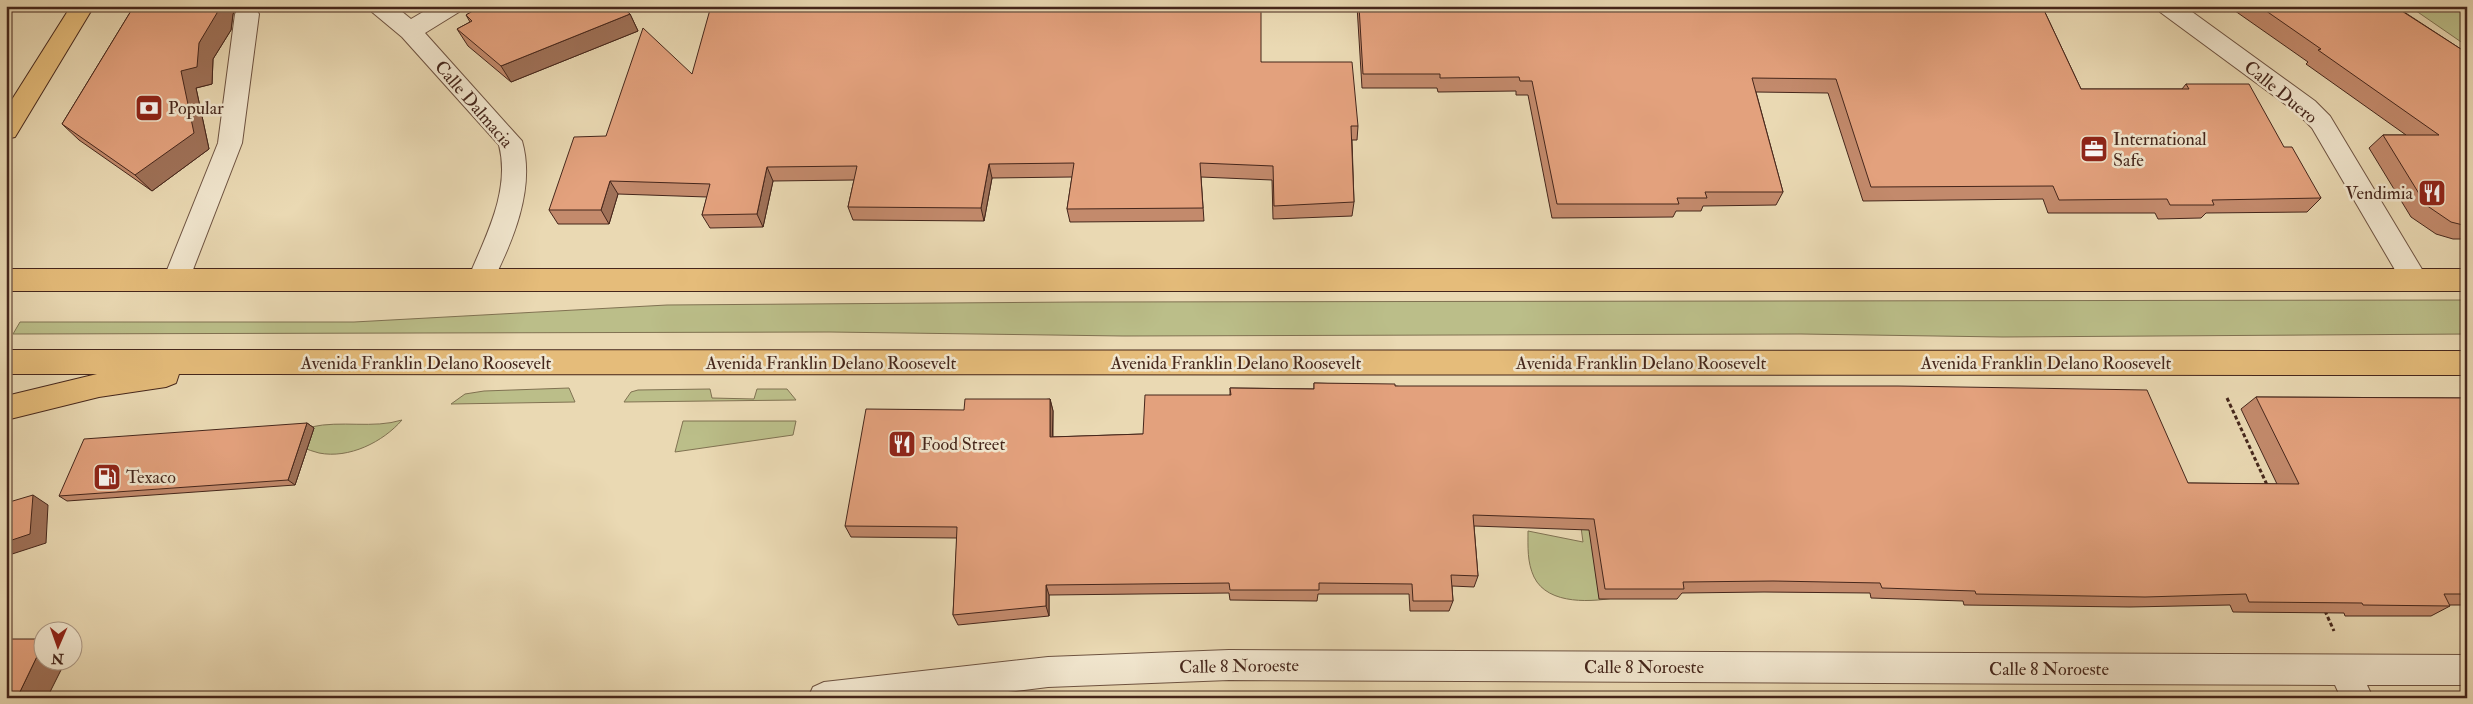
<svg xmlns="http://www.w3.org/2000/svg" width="2473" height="704" viewBox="0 0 2473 704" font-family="'IM FELL Double Pica',serif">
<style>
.green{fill:#bbbe89;stroke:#807252}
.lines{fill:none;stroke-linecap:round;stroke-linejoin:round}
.minor-casing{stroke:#6e5341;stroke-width:2}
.major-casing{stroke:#45261b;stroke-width:2}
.path{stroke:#45261b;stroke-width:3;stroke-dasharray:4 2.5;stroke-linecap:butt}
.minor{fill:#f1e6ce;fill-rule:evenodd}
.major{fill:#e5bc7a;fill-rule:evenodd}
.wall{fill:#c38a6c;stroke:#45261b}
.shaded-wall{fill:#9f7158;stroke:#45261b}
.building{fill:#e3a17d;stroke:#45261b}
.labels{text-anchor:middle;stroke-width:5;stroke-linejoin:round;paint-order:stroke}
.street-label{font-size:18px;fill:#45261b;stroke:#f1e6ce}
.poi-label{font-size:18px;fill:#45261b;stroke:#f1e6ce;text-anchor:start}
</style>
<rect width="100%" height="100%" fill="#ead9b3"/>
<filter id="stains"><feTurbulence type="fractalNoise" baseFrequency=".004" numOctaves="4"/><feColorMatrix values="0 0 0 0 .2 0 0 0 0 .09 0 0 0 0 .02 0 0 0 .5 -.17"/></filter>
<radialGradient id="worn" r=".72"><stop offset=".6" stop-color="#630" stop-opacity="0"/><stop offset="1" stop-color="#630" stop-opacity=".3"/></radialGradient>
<g class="green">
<polygon points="2409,6 2467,6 2467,46"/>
<polygon points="2467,300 2467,334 2003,337 1801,334 1123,336 830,332 13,334 20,322 354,322 667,305 1082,302"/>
<polygon points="569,388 575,402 451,404 465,394 484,391"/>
<polygon points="710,389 712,398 754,399 757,389 787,389 796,400 624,402 631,392 638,390"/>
<path d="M 402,420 C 383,442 349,459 319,453 C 307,450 297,445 286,440 C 294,436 303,430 311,427 C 341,420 373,429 402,420 Z"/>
<polygon points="683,421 796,421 793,435 675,452"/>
<path d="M 1576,490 L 1619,597 C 1594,602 1548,606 1534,577 C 1527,562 1528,547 1528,531 L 1583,542 Z"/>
</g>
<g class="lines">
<defs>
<g id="minor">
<polygon points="248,6 255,8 259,14 242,143 189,280 185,288 176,291 167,288 163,280 218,143 235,14 239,8"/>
<path d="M 369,6 L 395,6 L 411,19 L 433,6 L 462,6 L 459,12 L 425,33 L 522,141 C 536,189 512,243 490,287 L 481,290 L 472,287 L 468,279 C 485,237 511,191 499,145 L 402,37 L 372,12 Z"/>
<polygon points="2157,6 2184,6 2315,101 2330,116 2423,271 2427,279 2423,287 2414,290 2405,287 2312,128 2297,113 2160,12"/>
<polygon points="1229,650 2467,655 2467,685 2367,685 2373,698 2341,698 2335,685 1229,680 1048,687 959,698 808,698 813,687 824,682 1048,657"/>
</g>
<g id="major">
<polygon points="71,6 94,6 15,137 6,139 6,109"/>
<rect x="6" y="269" width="2461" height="22"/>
<polygon points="6,350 2467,351 2467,375 179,374 176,383 166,387 99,397 6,420 6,396 97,374 6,374"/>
</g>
</defs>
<use href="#minor" class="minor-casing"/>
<use href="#major" class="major-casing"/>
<g class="path">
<polyline points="2227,398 2268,487"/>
<polyline points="2325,611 2334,631"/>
</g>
<use href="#minor" class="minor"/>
<use href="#major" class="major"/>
</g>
<g class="wall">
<polygon points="134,6 240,6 237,7 233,14 231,30 213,59 212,84 196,88 209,149 152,191 79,140 62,124"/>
<polygon points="475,6 633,6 626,11 630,14 638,31 511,82 468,46 457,29 470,22 466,15 477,9"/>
<polygon points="1357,6 2042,6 2081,89 2182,89 2186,84 2284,147 2321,198 2307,212 2206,213 2201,218 2158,219 2155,213 2048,213 2043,199 1863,201 1828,93 1756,92 1783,192 1776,205 1703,206 1701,211 1676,211 1673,217 1552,218 1528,95 1516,95 1516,91 1438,92 1437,88 1362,88"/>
<polygon points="2228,6 2395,6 2467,53 2467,239 2453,239 2436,234 2411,217 2369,148 2383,135 2406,135 2306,64 2308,62"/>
<polygon points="1261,62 1358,126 1357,140 1352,140 1354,202 1352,216 1273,219 1272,180 1201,177 1204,221 1070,222 1067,209 1072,177 992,178 984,221 853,220 848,207 854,180 773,181 763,227 710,228 702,215 707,197 618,194 609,224 558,224 549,210 606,136 692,74"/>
<polygon points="1314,383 1395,386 2188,483 2277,484 2241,409 2256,397 2467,398 2467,605 2449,605 2450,606 2431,616 2345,616 2344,613 2233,612 2230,605 2130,607 1964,605 1963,601 1871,598 1870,593 1764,592 1682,593 1677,599 1599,599 1589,530 1474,526 1478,576 1474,587 1452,586 1453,601 1449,611 1410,611 1409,594 1318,594 1317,601 1230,600 1229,593 1049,595 1049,616 958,625 953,615 957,538 851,537 845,526 964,410 1050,399 1053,411 1053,437 1143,434 1230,395 1230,388 1314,389"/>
<polygon points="307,423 314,428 295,485 67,501 59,496"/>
</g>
<g class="shaded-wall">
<polygon points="218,6 240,6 237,7 233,14 231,30 213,59 212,84 196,88 209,149 152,191 135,175 181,71 199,43"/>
<polygon points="255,6 278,6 259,11"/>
<polygon points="616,6 633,6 620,14"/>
<polygon points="630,14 638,31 511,82 501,66"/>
<polygon points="989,164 992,178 984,221 981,208"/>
<polygon points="767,167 773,181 763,227 757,214"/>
<polygon points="610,181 618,194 609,224 601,210"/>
<polygon points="1050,399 1053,411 1052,449 1050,437"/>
<polygon points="307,423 314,428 295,485 288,480"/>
<polygon points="33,495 48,505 46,543 6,556 6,542"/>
<polygon points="1046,585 1049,595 1049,616 1046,606"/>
<polygon points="42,646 42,662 65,662 47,698 17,698"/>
</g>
<g class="building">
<polygon points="134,6 218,6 217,13 199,43 197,67 181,71 194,133 135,175 62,124"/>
<polygon points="481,6 621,6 630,14 501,66 457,29 472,21 466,15"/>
<polygon points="711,6 1261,6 1261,62 1352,62 1358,126 1351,126 1354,202 1274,206 1273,166 1200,163 1203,208 1067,209 1074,163 989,164 981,208 848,207 857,166 767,167 757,214 702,215 710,184 610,181 601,210 549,210 574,137 606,136 643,28 692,74"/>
<polygon points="1359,6 2042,6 2081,89 2189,89 2186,84 2249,84 2284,147 2292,147 2321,198 2212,200 2214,205 2170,205 2167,199 2059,200 2053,186 1871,187 1836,79 1752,78 1783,192 1705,192 1707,198 1677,198 1679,204 1557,204 1532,81 1520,81 1519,77 1440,78 1440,74 1363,74"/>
<polygon points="2259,6 2394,6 2467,53 2467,226 2451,222 2426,205 2383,135 2439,135 2318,50 2321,49"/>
<polygon points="1314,383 1395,384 1395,386 1898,386 2147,390 2188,483 2299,484 2256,397 2467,398 2467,594 2444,594 2450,606 2363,605 2362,603 2249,602 2246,594 2145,597 1976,594 1975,591 1882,588 1880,583 1773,581 1683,582 1684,589 1605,589 1594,519 1473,515 1478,576 1451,575 1453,601 1413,601 1412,584 1319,583 1319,590 1230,590 1229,583 1046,585 1046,606 953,615 957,527 845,526 866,409 964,410 965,399 1050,399 1050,437 1143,434 1145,395 1231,395 1230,388 1314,389"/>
<polygon points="307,423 288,480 59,496 84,439"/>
<polygon points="33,495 30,534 6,542 6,503"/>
<polygon points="6,639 42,639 42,646 17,698 6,698"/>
</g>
<defs>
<symbol id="bank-square" viewBox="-11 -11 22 22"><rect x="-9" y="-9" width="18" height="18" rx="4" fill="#8f2418" stroke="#f1e6ce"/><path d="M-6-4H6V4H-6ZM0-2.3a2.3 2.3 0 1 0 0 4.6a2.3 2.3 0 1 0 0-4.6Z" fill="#fff"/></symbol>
<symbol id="office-square" viewBox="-11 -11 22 22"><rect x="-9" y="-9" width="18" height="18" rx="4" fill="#8f2418" stroke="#f1e6ce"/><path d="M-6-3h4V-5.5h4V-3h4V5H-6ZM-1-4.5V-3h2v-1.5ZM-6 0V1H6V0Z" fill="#fff"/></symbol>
<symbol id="restaurant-square" viewBox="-11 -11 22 22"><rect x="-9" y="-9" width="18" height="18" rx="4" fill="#8f2418" stroke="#f1e6ce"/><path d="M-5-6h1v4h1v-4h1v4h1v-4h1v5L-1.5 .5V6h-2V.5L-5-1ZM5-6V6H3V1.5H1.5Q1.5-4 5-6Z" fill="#fff"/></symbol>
<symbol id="fuel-square" viewBox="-11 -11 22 22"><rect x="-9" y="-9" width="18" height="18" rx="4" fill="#8f2418" stroke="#f1e6ce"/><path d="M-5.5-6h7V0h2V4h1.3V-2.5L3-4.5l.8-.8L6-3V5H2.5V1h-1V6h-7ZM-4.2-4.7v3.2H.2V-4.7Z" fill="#fff"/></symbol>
</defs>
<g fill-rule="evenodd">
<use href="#bank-square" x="133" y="92" width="32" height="32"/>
<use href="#office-square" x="2078" y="133" width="32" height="32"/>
<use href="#restaurant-square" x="2416" y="177" width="32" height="32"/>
<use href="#restaurant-square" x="886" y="428" width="32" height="32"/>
<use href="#fuel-square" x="91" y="461" width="32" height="32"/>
</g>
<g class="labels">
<g class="street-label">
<text transform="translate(2281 92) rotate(39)" y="6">Calle Duero</text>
<text transform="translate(474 104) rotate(49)" y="6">Calle Dalmacia</text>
<text x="426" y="369">Avenida Franklin Delano Roosevelt</text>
<text x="831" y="369">Avenida Franklin Delano Roosevelt</text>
<text x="1236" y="369">Avenida Franklin Delano Roosevelt</text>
<text x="1641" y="369">Avenida Franklin Delano Roosevelt</text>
<text x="2046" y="369">Avenida Franklin Delano Roosevelt</text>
<text transform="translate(1239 666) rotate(-1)" y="6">Calle 8 Noroeste</text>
<text x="1644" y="673">Calle 8 Noroeste</text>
<text x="2049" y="675">Calle 8 Noroeste</text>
</g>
<g class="poi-label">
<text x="168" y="114">Popular</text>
<text x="2113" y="145">International<tspan x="2113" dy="21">Safe</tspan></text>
<text x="2413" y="199" text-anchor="end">Vendimia</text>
<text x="921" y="450">Food Street</text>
<text x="126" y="483">Texaco</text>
</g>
</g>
<rect width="2473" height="704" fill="none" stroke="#ead9b3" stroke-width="25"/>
<rect x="8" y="8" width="2458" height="689" fill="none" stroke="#45261b" stroke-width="2.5"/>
<rect x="12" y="12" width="2448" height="679" fill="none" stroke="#45261b"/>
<g transform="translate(58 646) rotate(182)"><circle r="24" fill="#f1e6ce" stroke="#ac9986"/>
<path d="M0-4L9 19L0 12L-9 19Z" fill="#8f2418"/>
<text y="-8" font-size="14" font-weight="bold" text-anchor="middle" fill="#45261b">N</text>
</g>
<rect width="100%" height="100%" filter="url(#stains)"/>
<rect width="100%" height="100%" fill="url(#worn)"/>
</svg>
